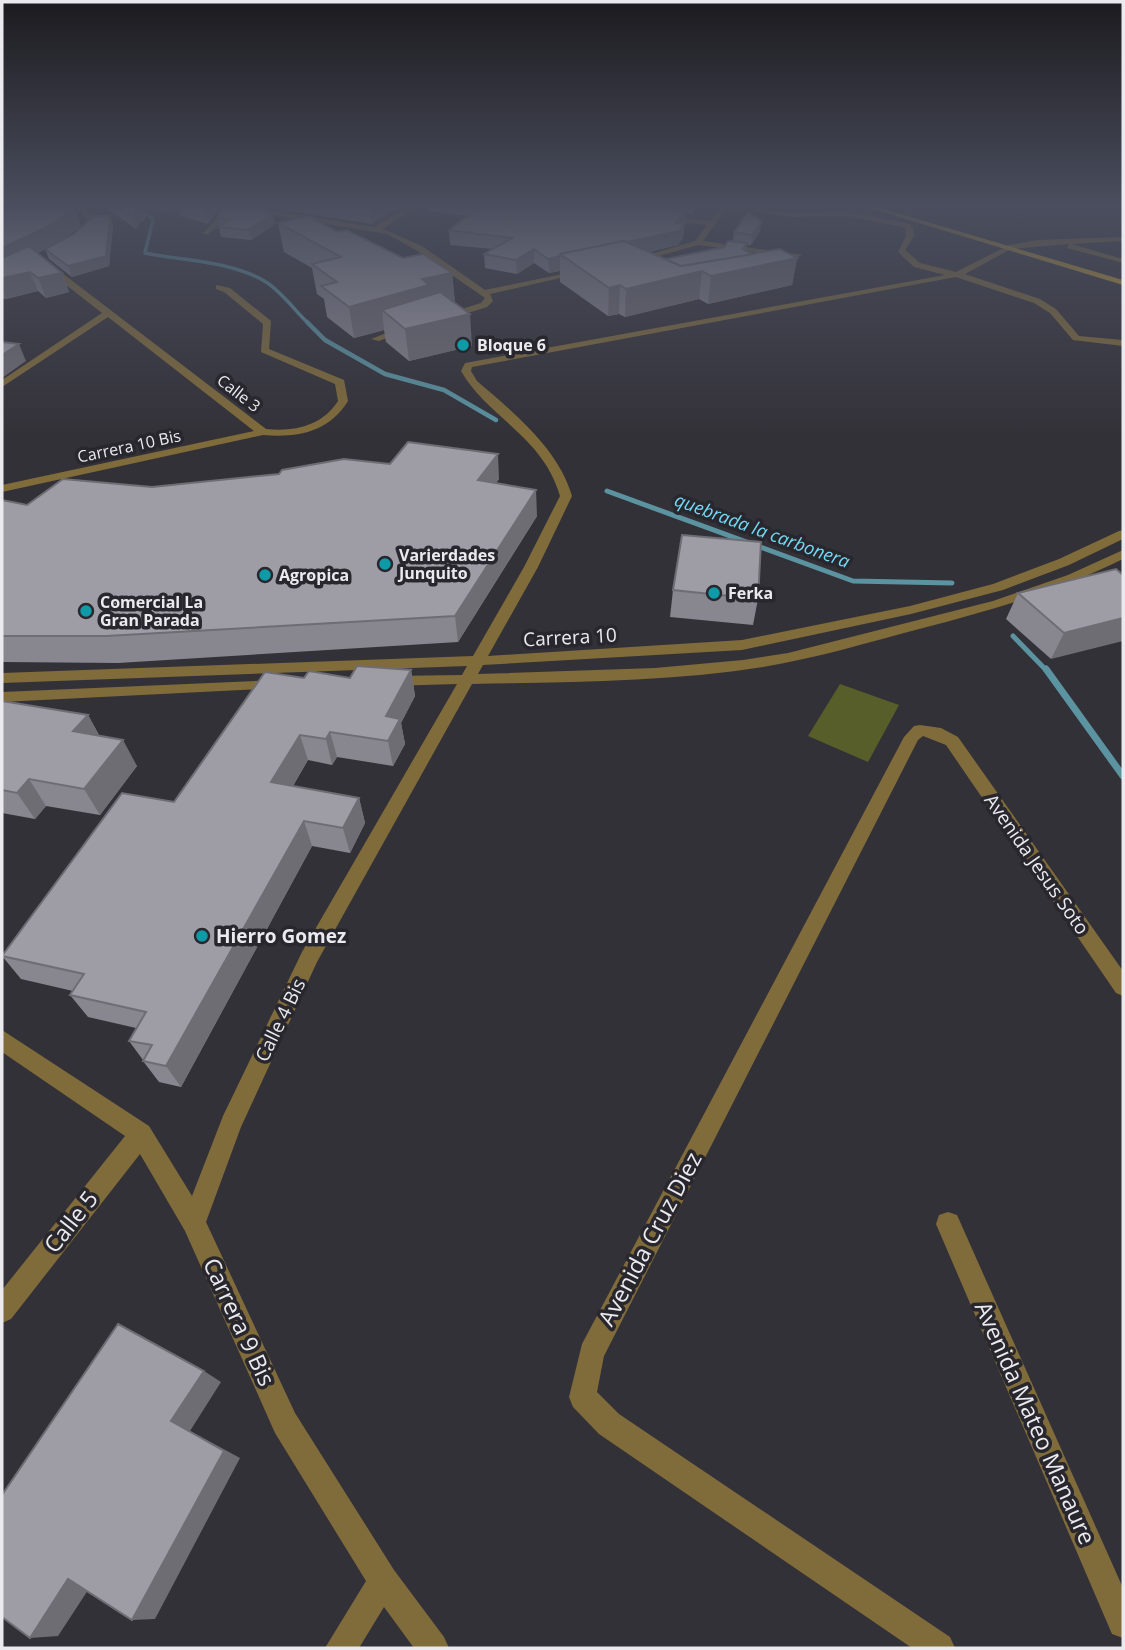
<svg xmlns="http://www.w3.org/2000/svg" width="1125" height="1650" viewBox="0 0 1125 1650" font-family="'Open Sans',sans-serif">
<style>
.green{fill:#585e29}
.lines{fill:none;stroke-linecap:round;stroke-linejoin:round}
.stream-far3{stroke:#5b93a1;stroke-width:3.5}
.stream-far2{stroke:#5b93a1;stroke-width:4.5}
.stream-far1{stroke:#5b93a1;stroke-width:5}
.stream{stroke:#5b93a1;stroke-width:7}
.minor{fill:#806b3a;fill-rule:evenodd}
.major{fill:#cda22e;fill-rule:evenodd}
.wall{fill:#88868e}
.shaded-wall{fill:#6f6d74}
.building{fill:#9e9ca5;stroke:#6f6d74;stroke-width:2}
.culture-dot{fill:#0f9aa8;stroke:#29272e;stroke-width:2.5}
.labels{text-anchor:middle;stroke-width:7;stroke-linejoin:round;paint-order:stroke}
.far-poi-label{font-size:16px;font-weight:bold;fill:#ebeaef;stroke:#29272e;text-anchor:start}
.far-street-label{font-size:16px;fill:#ebeaef;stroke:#29272e}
.far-water-label{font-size:18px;font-style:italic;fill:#72daf5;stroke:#29272e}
.street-label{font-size:19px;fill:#ebeaef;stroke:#29272e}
.poi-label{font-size:19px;font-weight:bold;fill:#ebeaef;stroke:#29272e;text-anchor:start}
.near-street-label{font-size:23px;fill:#ebeaef;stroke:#29272e}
</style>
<rect width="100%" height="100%" fill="#333138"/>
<polygon class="green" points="840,684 899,705 868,762 808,736"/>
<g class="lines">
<path class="stream-far3" d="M 133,205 L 153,219 L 145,253 C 184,261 232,261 266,282 C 282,292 295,311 309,324"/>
<polyline class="stream-far2" points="307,322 325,340 385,374 444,390 496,420"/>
<g class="stream-far1">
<polyline points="607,491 853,581 952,583"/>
<polyline points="1013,636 1047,671"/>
</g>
<polyline class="stream" points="1046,669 1123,776"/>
<g class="minor">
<polygon points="76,205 83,205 96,222 80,237 76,235 88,222"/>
<polygon points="222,205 236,205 374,227 409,205 416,205 383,229 422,246 485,290 582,270 586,272 490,294 493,301 487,307 442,321 439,316 481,303 485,298 416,250 387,234 229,208 225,219 208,234 202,234 219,216"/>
<path d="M 714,205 L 792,213 L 848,212 L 907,223 L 913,227 L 914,236 L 905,250 L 920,263 L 956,272 L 1009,245 L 1037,240 L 1123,237 L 1123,241 L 1071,244 L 1123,259 L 1123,263 L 1067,248 L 1069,244 L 1011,249 L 965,274 L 1040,299 L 1056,309 L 1079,336 L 1123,340 L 1123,346 L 1073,340 L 1050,313 L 1034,303 L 956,277 L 472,367 L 471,371 L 477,381 C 514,413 558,448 572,496 L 538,567 L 488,656 L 742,640 L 910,606 L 993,584 L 1059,559 L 1119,531 L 1123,530 L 1123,539 L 1069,565 L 1003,590 L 911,614 L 742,650 L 483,665 L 478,674 L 655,668 L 743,660 L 788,653 L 993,601 L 1068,575 L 1123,550 L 1123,559 C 1059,591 992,610 923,628 C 870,642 817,658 763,667 C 668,682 569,682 472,684 L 317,962 L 241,1127 L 206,1222 L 295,1413 L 394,1570 L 444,1637 L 449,1648 L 414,1648 L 384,1607 L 359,1648 L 325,1648 L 366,1581 L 275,1433 L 185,1231 L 140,1154 L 11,1319 L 2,1323 L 2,1290 L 125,1136 L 2,1052 L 2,1030 L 149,1126 L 192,1196 L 223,1116 L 302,952 L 457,684 L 389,686 L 381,681 L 389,676 L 462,675 L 467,666 L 2,683 L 2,673 L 473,656 L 524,567 L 560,496 C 543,436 488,418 461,371 L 465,363 L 945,275 L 914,267 L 898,252 L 906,236 L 905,228 L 902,227 L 848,216 L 792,217 L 727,208 L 703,241 L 802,255 L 798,257 L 698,245 L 634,263 L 634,259 L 695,241 L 707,225 L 664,220 L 661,216 L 710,221 L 720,208 Z"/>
<path d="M 43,263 L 49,263 L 266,429 C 294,432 322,426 338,401 L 335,384 L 261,352 L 263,324 L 224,292 L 216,289 L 216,285 L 230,288 L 271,321 L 269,349 L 344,380 L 348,401 C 329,432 298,438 263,435 L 2,492 L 2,485 L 254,431 L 108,317 L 2,387 L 2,380 L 102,313 L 43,267 Z"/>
<polygon points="402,327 410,329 379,341 371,339"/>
<polygon points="277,680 282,682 285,685 282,688 2,702 2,692"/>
<polygon points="920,725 941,728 958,737 1123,971 1123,996 1116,993 946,745 923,736 918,740 604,1356 597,1392 619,1414 950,1637 955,1648 912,1648 599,1434 573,1407 569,1397 582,1344 904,737 914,726"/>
<polygon points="948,1212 957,1215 1123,1588 1123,1638 1112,1634 936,1224 939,1215"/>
</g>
<polygon class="major" points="860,205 870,205 1123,280 1123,285"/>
</g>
<g class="wall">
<polygon points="102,205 217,205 218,210 208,224 181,216 179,207 167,212 144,206 145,220 141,221 136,229"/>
<polygon points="270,205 403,205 372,224 271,208"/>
<polygon points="426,205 694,205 693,214 686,213 683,238 678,245 649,252 666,259 724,247 733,241 734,232 760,231 751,245 747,245 746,250 753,254 797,258 792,285 708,304 699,299 625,317 619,314 608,316 560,282 560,271 549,273 534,263 517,274 485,268 484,254 492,249 450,245 449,230 467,216 427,211"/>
<polygon points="74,208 81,226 61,241 113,226 109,266 72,277 49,259 45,249 38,253 62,273 69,292 46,298 38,291 6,299 2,298 2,209"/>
<polygon points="273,214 275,224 251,240 221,237 217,217"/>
<polygon points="278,223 338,232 403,258 452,273 455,303 472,346 409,361 386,342 384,330 354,338 327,317 324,299 317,294 312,268 284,252"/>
<polygon points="499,479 496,483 537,516 458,642 118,663 2,662 2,500 27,505 152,487"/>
<polygon points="1116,569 1051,659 1006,619 1018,593"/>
<polygon points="673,590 758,599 753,625 670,617"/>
<polygon points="411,670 415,696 401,723 405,744 393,766 337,757 332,765 308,760 293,786 359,798 365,823 350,853 312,846 181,1087 159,1082 143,1061 143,1060 129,1041 136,1028 88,1017 70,995 73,991 21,979 2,956 174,802 304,678 350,678"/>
<polygon points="2,701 88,715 99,735 137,766 100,815 46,806 35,819 2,813"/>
</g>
<g class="shaded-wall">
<polygon points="142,205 144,205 144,206 145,220 141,221 136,229 132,217"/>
<polygon points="165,205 178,205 179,207 167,212"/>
<polygon points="203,205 217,205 218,210 208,224"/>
<polygon points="371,205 403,205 372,224 370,206"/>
<polygon points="74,208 81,226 57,243 2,271 2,248"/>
<polygon points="686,211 683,238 678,245 578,267 562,256 676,223"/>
<polygon points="273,214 275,224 251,240 248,230"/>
<polygon points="110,216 113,226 109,266 72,277 68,266"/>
<polygon points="762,221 760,231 751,245 752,235"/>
<polygon points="534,249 534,263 517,274 516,260"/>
<polygon points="560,256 560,271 549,273 548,259"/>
<polygon points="797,258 792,285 708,304 711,276 702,271 699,299 625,317 626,289 680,272"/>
<polygon points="30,272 38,291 6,299 2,289 2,278"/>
<polygon points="62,273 69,292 46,298 38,278"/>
<polygon points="452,273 455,304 382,310 384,330 354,338 349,307 422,279"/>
<polygon points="620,285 619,314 608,316 609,288"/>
<polygon points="470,314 472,346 409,361 405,329"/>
<polygon points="19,344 26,361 2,378 2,355"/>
<polygon points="498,454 499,479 480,505 478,480"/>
<polygon points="536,490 537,516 458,642 455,616"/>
<polygon points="1123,618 1123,641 1051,659 1064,633"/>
<polygon points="411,670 415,696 401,723 405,744 393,766 388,741 386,716"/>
<polygon points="88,715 102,741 73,731"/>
<polygon points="330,732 337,757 332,765 326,739"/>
<polygon points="300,735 308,760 280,807 271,782"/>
<polygon points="123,740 137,766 100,815 84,789"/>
<polygon points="29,779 46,806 35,819 17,793"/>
<polygon points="359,798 365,823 350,853 343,828"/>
<polygon points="304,821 312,846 181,1087 166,1066"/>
<polygon points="204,1371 221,1382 190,1431 240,1458 155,1619 132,1620 171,1421"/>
<polygon points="68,1579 94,1581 58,1636 30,1638"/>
</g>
<g class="building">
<polygon points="115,205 142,205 142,209 137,209 132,217"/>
<polygon points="226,205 249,205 258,206 273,214 248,230 218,227 229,220 217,217"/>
<polygon points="480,205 624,205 686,211 676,223 685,224 679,231 627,242 624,241 560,254 560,256 548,259 534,249 516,260 484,254 512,238 449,230 482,205"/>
<polygon points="74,208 51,225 2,248 2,209"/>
<polygon points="748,212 762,221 752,235 734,232"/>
<polygon points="93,216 110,216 106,256 68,266 45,249 74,234"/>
<polygon points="308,216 338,232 347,230 403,258 423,254 452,273 422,279 429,285 349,307 321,286 337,282 312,264 341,257 278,223"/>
<polygon points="624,241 681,266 780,249 797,258 711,276 702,271 626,289 620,285 609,288 560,254"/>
<polygon points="728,241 747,243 743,249 753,254 681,266 666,259 724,247"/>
<polygon points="29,246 62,273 38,278 30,272 2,278 2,258"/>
<polygon points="440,292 470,314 405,329 382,310"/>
<polygon points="2,342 19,344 2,355"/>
<polygon points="408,442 498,454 478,480 536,490 455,616 106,636 2,636 2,500 27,505 63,479 152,487 279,474 282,470 344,459 390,464"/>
<polygon points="682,535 761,542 758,599 673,590"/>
<polygon points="1116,569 1123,575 1123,618 1064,633 1018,593"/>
<polygon points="357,666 411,670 386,716 400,719 388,741 330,732 326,739 300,735 271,782 359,798 343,828 304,821 166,1066 143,1061 152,1045 129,1041 146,1012 70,995 84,974 2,956 122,793 174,802 265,672 304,678 309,671 350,678"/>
<polygon points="2,701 88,715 73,731 123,740 84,789 29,779 17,793 2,790"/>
<polygon points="118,1324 204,1371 171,1421 224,1451 132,1620 68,1579 30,1638 2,1617 2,1495"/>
</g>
<linearGradient id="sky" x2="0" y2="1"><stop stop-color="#1c1b1f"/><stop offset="0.47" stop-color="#4a4e5e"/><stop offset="1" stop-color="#4a4e5e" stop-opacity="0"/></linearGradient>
<rect width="1125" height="436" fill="url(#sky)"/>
<g class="culture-dot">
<circle cx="463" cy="345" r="7"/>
<circle cx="385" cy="564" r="7"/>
<circle cx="265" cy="575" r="7"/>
<circle cx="714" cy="593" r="7"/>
<circle cx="86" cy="611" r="7"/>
<circle cx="202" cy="936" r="7"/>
</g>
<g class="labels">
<g class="far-poi-label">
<text x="477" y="351">Bloque 6</text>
<text x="399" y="561">Varierdades<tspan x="399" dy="18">Junquito</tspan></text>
<text x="279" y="581">Agropica</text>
<text x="728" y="599">Ferka</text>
<text x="100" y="608">Comercial La<tspan x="100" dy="18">Gran Parada</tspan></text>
</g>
<g class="far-street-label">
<text transform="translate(239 393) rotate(38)" y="6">Calle 3</text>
<text transform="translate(129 446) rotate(-12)" y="6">Carrera 10 Bis</text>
</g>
<g class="far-water-label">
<text transform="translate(762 531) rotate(20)" y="6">quebrada la carbonera</text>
</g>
<g class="street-label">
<text transform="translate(570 637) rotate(-3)" y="7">Carrera 10</text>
<text transform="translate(1037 864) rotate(55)" y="7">Avenida Jesus Soto</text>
<text transform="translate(280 1020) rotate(-64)" y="7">Calle 4 Bis</text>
</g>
<g class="poi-label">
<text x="216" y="943">Hierro Gomez</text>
</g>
<g class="near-street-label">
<text transform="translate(71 1222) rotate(-52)" y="8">Calle 5</text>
<text transform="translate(650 1239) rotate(-62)" y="8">Avenida Cruz Diez</text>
<text transform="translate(239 1322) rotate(65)" y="8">Carrera 9 Bis</text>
<text transform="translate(1035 1423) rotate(66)" y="8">Avenida Mateo Manaure</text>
</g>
</g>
<rect width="1125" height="1650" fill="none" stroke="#ebeaef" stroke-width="7"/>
</svg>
